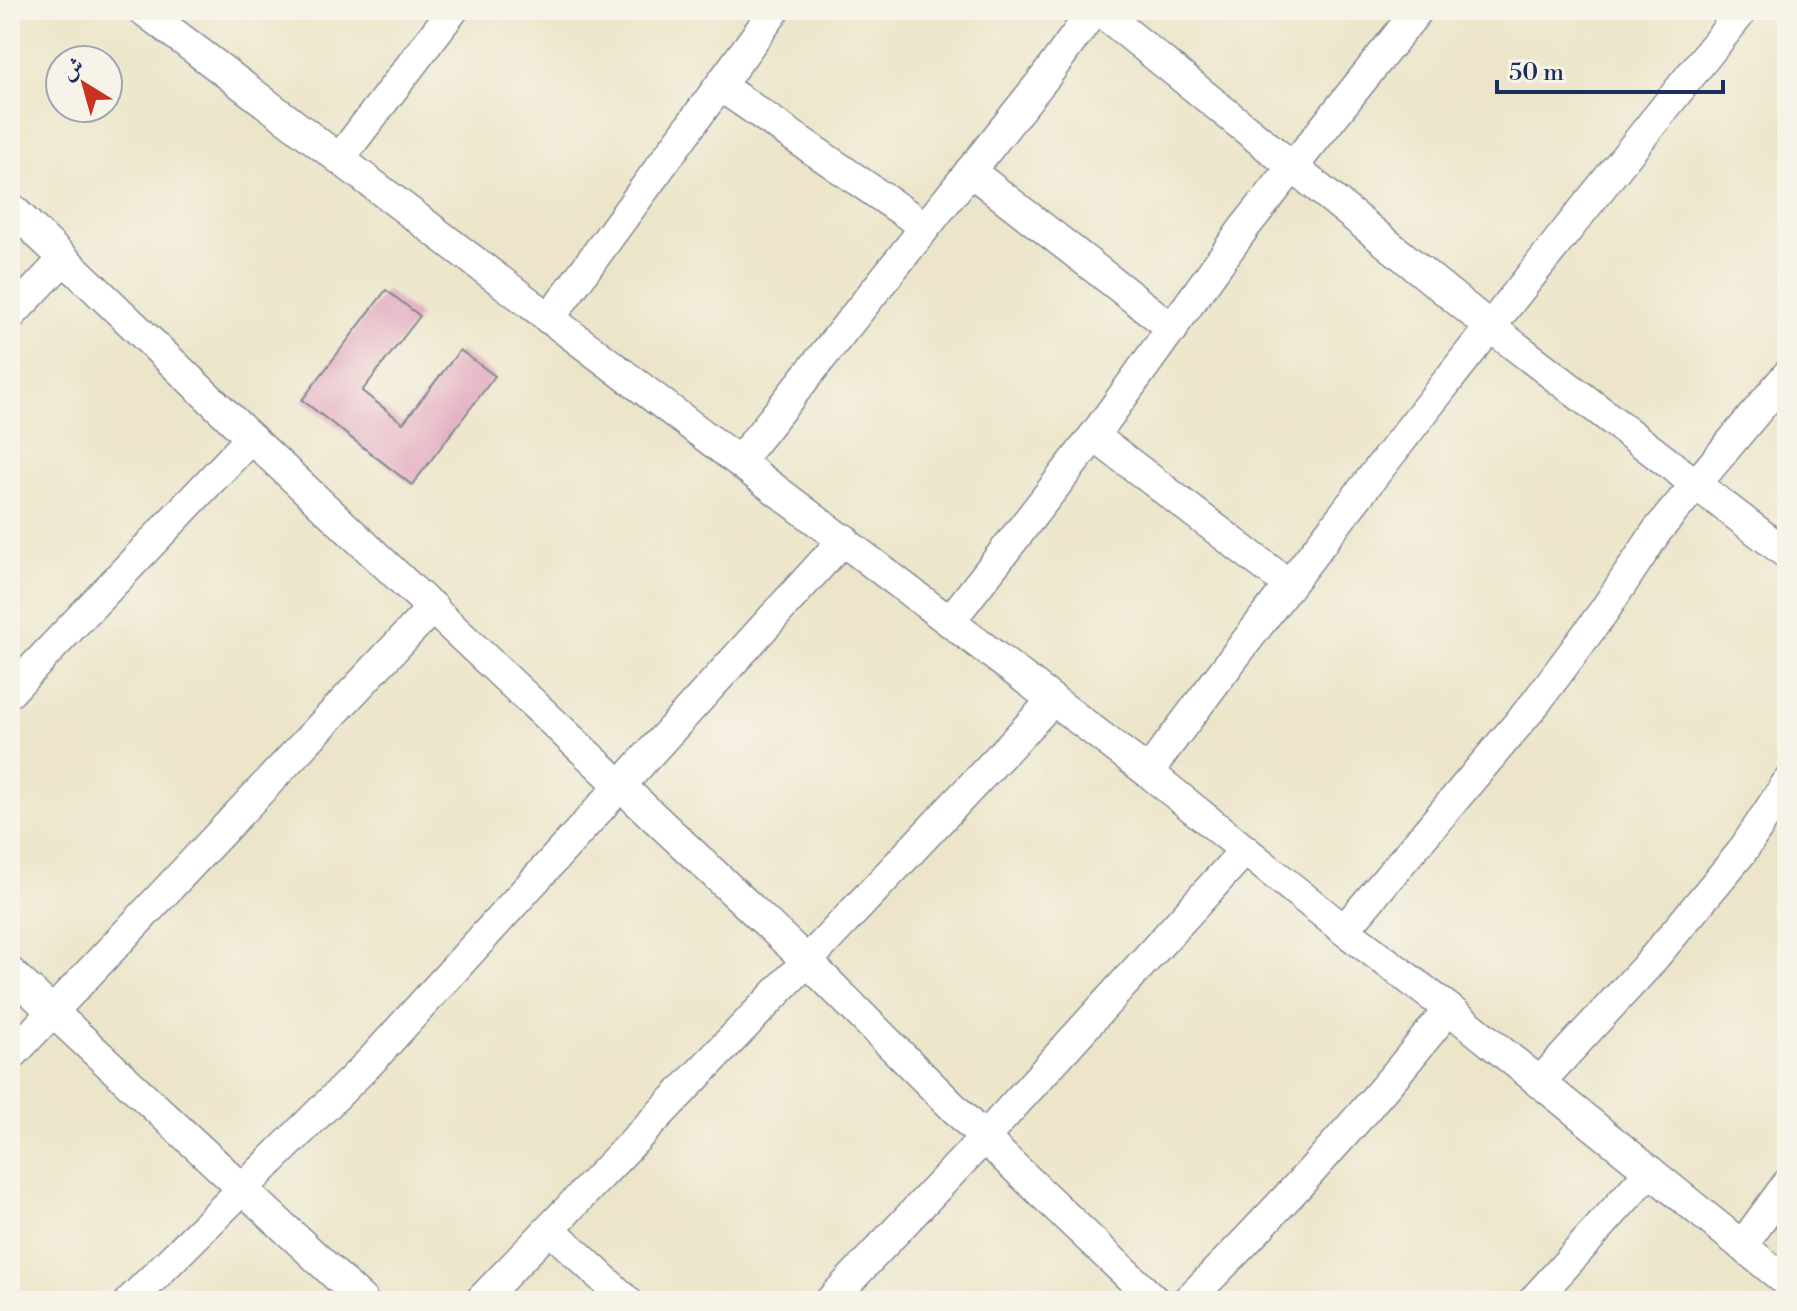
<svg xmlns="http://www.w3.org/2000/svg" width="1797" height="1311" viewBox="0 0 1797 1311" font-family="'Libre Bodoni',Amiri,serif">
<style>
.building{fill:#e1a5bc}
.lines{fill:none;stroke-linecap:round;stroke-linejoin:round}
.minor-casing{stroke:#848a94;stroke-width:33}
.minor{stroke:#fff;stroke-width:30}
</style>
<rect width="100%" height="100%" fill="#f7f3e8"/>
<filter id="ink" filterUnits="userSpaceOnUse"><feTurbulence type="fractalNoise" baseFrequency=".0125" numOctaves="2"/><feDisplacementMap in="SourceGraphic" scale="16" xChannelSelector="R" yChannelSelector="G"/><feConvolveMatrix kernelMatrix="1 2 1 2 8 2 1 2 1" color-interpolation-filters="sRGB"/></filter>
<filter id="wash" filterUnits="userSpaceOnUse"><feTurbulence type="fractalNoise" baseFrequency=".006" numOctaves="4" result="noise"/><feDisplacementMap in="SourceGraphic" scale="32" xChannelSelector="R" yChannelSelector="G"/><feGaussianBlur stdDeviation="1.8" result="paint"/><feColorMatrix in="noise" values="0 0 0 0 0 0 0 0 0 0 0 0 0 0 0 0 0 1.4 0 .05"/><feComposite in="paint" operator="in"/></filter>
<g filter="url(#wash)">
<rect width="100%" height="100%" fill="#ece5c9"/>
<g id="blocks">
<polygon class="building" points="386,290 420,316 362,391 403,423 460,350 495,376 412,485 302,400"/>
</g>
</g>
<g filter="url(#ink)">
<use href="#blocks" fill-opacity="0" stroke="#848a94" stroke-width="2"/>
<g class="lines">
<defs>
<g id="minor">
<polyline points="143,10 1148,772 1344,930 1449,1009 1787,1282"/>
<polyline points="1099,10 1489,326 1787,554"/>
<polyline points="720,86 924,226"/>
<polyline points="340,158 453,10"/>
<polyline points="970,171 1173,329"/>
<polyline points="10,207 251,438 807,961 984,1138 1155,1301"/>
<polyline points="10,316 63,260"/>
<polyline points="549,319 775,10"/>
<polyline points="1094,436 1288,584"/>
<polyline points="739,461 1046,76 1094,10"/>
<polyline points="950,621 1094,436 1244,228 1418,10"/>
<polyline points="10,692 251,438"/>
<path d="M 1148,772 C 1340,513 1541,262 1743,10"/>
<polyline points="1344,930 1534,705 1604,611 1657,531 1787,375"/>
<polyline points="10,972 363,1301"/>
<polyline points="10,1057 433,607"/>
<polyline points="1539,1083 1647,966 1741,853 1787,783"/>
<polyline points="550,1229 627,1301"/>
<polyline points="1742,1246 1787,1184"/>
<polyline points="130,1301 371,1061 844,539"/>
<polyline points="480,1301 807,961 1053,700"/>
<polyline points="830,1301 984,1138 1245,850"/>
<path d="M 1187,1301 C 1280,1209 1367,1112 1449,1009"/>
<polyline points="1533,1301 1650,1171"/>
</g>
</defs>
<use href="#minor" class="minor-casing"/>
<use href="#minor" class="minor"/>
</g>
</g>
<rect width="1797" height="1311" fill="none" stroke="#f7f3e8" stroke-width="40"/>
<g transform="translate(84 84) rotate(323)"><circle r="38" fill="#f7f3e8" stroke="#9fa5b1" stroke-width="2"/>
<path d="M0-6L14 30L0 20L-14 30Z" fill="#c8321e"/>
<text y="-12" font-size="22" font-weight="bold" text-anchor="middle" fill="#1b2f5e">ش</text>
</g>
<path d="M1497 80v12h226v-12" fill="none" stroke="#1b2f5e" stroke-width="4"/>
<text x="1509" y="80" font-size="24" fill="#1b2f5e" stroke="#f7f3e8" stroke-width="6" paint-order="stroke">50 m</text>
</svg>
